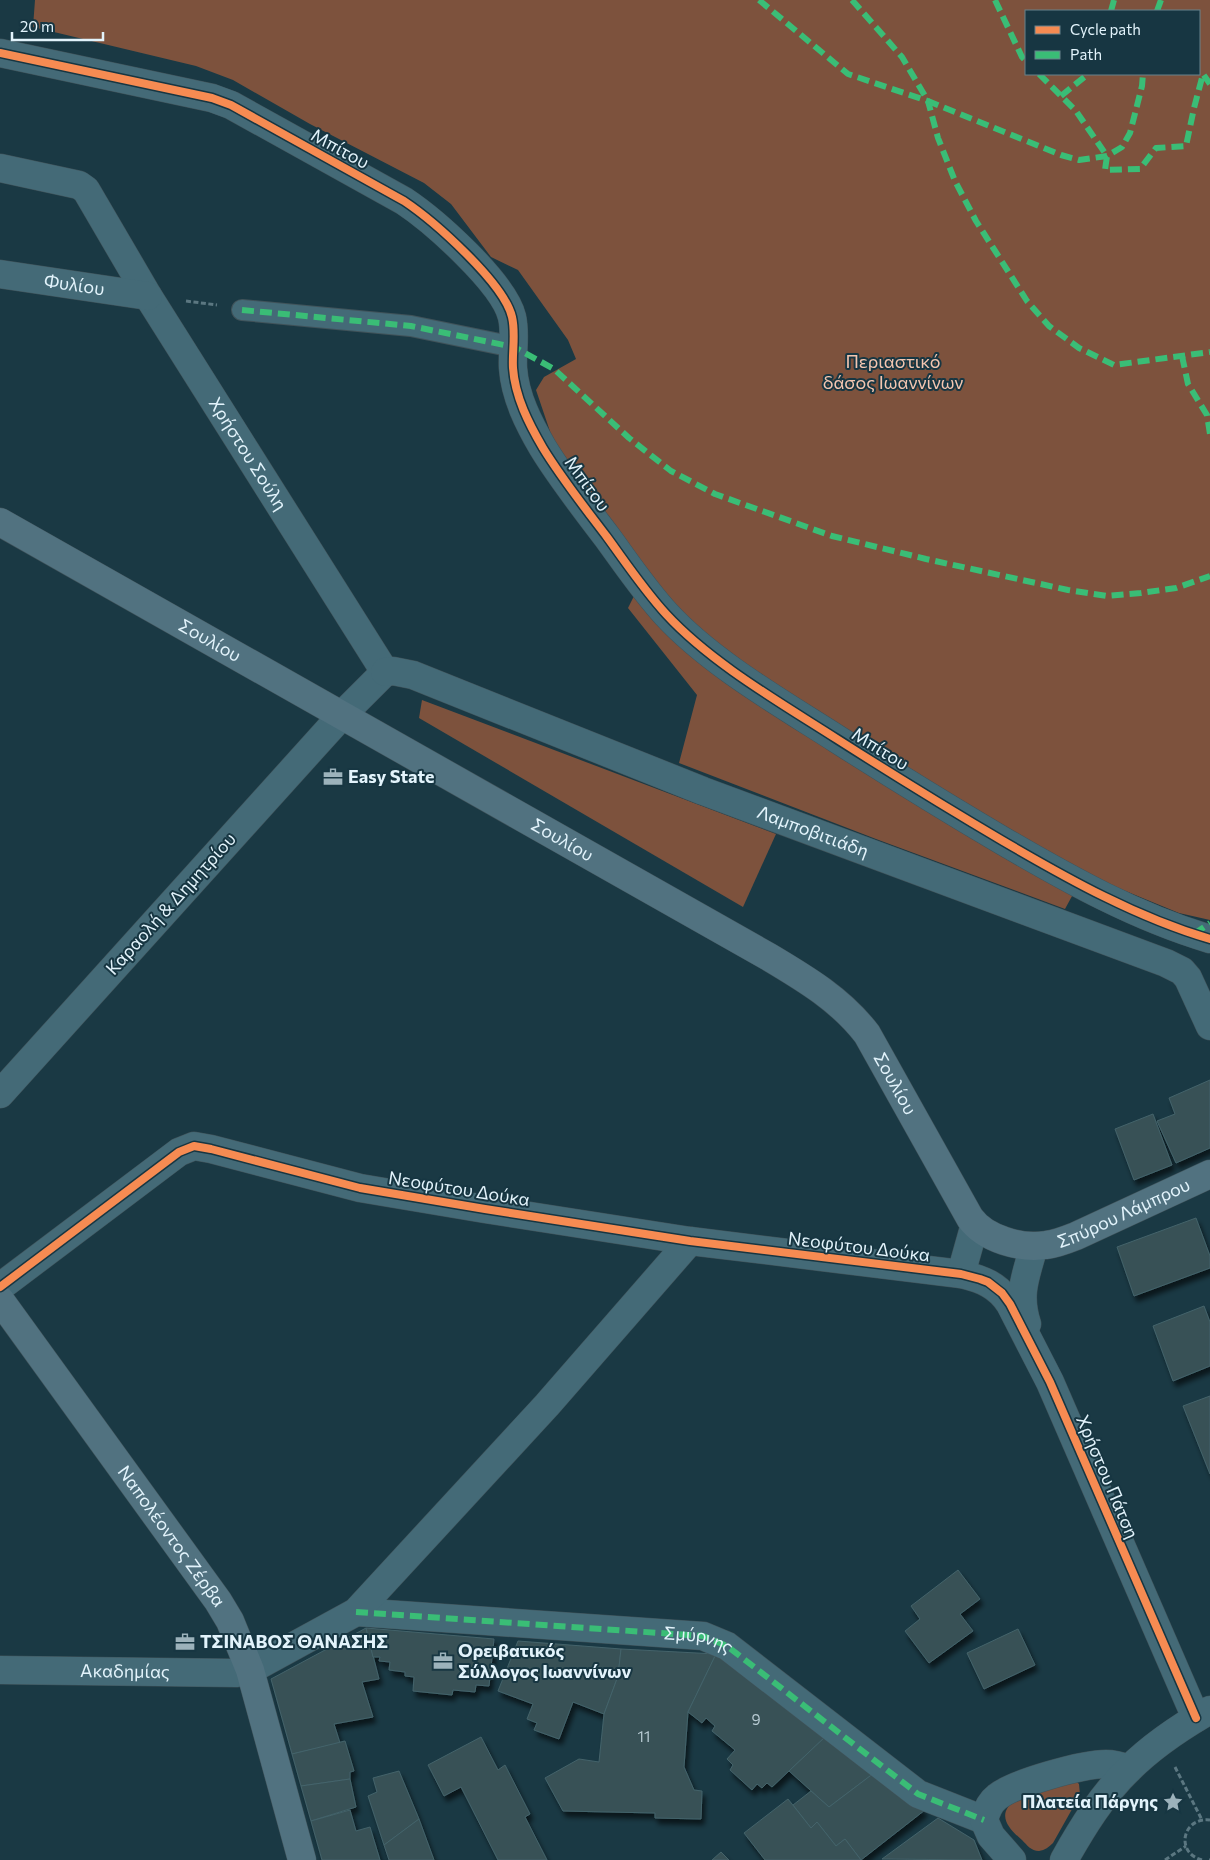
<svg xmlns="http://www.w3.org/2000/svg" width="1210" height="1860" viewBox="0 0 1210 1860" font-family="Commissioner,sans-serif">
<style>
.green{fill:#7d523d;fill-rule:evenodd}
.building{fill:#375157;stroke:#44636a;filter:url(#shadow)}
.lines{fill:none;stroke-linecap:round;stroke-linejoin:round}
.pedestrian-casing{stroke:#40535a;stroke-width:22}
.minor-casing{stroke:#40535a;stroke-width:29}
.tertiary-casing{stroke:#40535a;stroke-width:29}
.secondary-casing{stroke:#40535a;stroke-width:29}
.path{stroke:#5b7781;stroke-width:3;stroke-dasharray:5 2.5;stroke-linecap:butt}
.pedestrian{stroke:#446a77;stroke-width:20}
.minor{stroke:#446a77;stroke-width:28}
.tertiary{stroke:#446a77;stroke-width:28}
.secondary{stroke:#517280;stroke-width:28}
.quiet{stroke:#3abd76;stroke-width:6;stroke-dasharray:12 6;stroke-linecap:butt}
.cycleway-casing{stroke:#173642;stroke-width:11}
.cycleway{stroke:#f68b52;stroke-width:8}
.labels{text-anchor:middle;stroke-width:4;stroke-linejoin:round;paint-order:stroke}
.number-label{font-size:15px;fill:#b7cad2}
.street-label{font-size:18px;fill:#e2f3fb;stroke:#173642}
.park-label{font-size:18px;fill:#f4c6b0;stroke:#173642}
.poi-label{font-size:18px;font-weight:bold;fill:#e2f3fb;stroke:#173642;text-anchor:start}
</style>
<defs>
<filter id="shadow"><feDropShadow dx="3" dy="5.5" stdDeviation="2.5" flood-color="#0009"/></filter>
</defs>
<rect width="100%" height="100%" fill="#1a3944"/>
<g class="green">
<path d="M 35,0 L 1210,0 L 1210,920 L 1179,913 L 1084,874 L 1065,909 L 876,839 L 679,763 L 697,695 L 628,608 L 644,576 L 558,455 L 536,390 L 544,377 L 576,359 L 568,340 L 518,270 L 491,257 L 451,204 L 424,183 L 310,124 L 233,80 L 196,66 L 33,27 ZM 1026,11 L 1199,11 L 1199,74 L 1026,74 Z"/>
<polygon points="422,700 776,834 743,907 419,718"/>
<path d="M 1076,1781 L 1079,1784 L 1080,1795 L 1053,1843 C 1049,1847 1045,1850 1039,1851 C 1031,1851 1027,1845 1022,1840 C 1009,1829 996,1815 1014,1801 Z"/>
</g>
<g class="building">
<polygon points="1210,1080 1210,1148 1176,1163 1157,1121 1175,1114 1169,1098"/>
<polygon points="1153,1114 1172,1165 1134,1180 1115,1129"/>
<polygon points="1196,1218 1210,1256 1210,1268 1134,1296 1117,1247"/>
<polygon points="1204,1306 1210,1322 1210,1366 1173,1381 1153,1326"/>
<polygon points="1210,1396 1210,1474 1183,1406"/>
<polygon points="958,1570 980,1599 960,1614 973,1631 929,1663 905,1631 920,1619 911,1606"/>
<polygon points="366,1628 379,1679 362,1682 373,1717 334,1724 340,1743 292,1754 271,1679"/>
<polygon points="366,1628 494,1639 489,1686 476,1685 475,1692 453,1690 452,1695 413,1691 414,1677 405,1676 405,1672 389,1670 390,1662 379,1661 380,1657 373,1657"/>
<polygon points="1018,1629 1035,1665 984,1689 967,1653"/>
<polygon points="518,1641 621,1649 618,1676 604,1714 573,1702 559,1739 534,1730 537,1723 527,1719 533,1704 498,1691"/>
<polygon points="621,1649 716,1654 688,1712 684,1767 694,1790 702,1791 701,1819 655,1818 655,1813 563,1811 545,1778 579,1759 599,1762 604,1714 618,1676"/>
<polygon points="716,1654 825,1737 772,1787 767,1783 762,1788 757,1784 752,1790 730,1770 733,1765 727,1759 735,1750 712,1731 715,1726 706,1718 702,1723 688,1712"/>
<polygon points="481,1737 498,1770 505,1765 530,1814 525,1817 547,1860 498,1860 461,1787 444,1796 428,1765"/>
<polygon points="825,1737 874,1773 829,1807 789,1771"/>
<polygon points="345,1741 354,1771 350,1772 350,1779 301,1786 292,1754"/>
<polygon points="399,1771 419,1819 384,1845 368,1796 377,1792 373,1778"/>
<polygon points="874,1773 925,1810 861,1860 845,1839 836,1846 817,1822 811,1828 793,1805 811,1791 829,1807"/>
<polygon points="350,1779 356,1807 311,1821 301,1786"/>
<polygon points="788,1799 811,1828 817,1822 836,1846 845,1839 861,1860 765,1860 744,1833"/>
<polygon points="350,1810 356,1831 370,1827 380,1860 322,1860 311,1821"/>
<polygon points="938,1818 974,1840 982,1860 882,1859"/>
<polygon points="419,1819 434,1860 389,1860 384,1845"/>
<polygon points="721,1852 729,1860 712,1860"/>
</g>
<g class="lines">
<defs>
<polyline id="pedestrian" points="242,310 411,326 514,347"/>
<g id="minor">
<path d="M 0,53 L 212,98 L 231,105 L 404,201 C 434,221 504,283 512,317 C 516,334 512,351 513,368 C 515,397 529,424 543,448 C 562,479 585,508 607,537 C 626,563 644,590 666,614 C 711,663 781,703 837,739 C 892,774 947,808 1003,841 C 1070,880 1136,917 1210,939"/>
<path id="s1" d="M 0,168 L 79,185 L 86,190 L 148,296 L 385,672 L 343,714 L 0,1094"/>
<path id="s2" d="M 0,274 L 148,296"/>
<path id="s3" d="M 385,672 L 393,671 L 413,675 L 703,791 L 1166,963 L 1182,971 L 1188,978 L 1210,1026"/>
<polyline points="0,1287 179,1152 194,1146 211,1149 360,1188 485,1209 690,1241 961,1274"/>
<path id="s4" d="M 356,1612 L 703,1636 L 727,1646 L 918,1794 L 984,1820"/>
<path id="s5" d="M 0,1670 L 236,1673 L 250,1670 L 356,1612 L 547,1405 L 690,1241"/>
<path d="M 1012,1860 L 991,1836 L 984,1820 C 986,1812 989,1803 997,1797 C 1014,1783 1083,1764 1106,1764 C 1114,1764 1121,1766 1129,1769"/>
</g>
<g id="tertiary">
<path d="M 975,1224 L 961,1274 C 982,1279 998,1285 1010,1304 L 1050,1382 L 1196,1718"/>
<path d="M 1027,1324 C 1017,1293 1026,1276 1034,1246"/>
<path d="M 1064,1860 C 1082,1828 1102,1795 1129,1769 C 1152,1746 1182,1726 1210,1710"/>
</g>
<g id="secondary">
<path id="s6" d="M 0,522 L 769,957 C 806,979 841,1000 867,1034 L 970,1218 C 985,1239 1021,1249 1046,1245 C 1056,1244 1066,1240 1076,1236 L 1210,1174"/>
<path id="s7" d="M 0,1300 L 218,1601 L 230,1621 L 250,1670 L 302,1860"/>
</g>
</defs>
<use href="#pedestrian" class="pedestrian-casing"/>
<use href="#minor" class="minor-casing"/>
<use href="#tertiary" class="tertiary-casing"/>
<use href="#secondary" class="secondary-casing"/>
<g class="path">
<polyline points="186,301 217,305"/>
<polyline points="1175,1767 1202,1820"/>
<polyline points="1165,1860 1186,1846"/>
<path d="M 1202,1860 C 1175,1853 1182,1817 1210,1820"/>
<polyline points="1209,1860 1210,1860"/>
</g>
<use href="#pedestrian" class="pedestrian"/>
<use href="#minor" class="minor"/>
<use href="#tertiary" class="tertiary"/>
<use href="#secondary" class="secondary"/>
<g class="quiet">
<polyline points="759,0 848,74 928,101 938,138 955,181 976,221 1027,301 1049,326 1079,348 1114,365 1210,352"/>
<polyline points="852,0 902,57 928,101 1061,155 1079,160 1107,156 1122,147 1130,133 1142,86 1143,74"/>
<polyline points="995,0 1022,57 1026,61"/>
<polyline points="1111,11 1114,0"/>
<polyline points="1157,11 1161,0"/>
<polyline points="1039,74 1076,111 1107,156 1105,170 1140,169 1156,148 1186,146 1194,108 1203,74 1210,84"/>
<polyline points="1061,96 1088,74"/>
<polyline points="242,310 411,326 514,347 554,369 629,438 671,471 715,494 832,536 926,559 1068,590 1107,596 1141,593 1176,588 1210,576"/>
<polyline points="1182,356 1188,384 1207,415 1210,434"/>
<polyline points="1194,934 1210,923"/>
<polyline points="356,1612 703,1636 727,1646 918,1794 984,1820"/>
</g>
<defs>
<g id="cycleway">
<path d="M 0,53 L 212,98 L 231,105 L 404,201 C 434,221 504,283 512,317 C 516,334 512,351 513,368 C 515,397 529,424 543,448 C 562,479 585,508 607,537 C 626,563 644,590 666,614 C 711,663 781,703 837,739 C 892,774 947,808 1003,841 C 1070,880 1136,917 1210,939"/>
<polyline points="0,1287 179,1152 194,1146 211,1149 360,1188 485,1209 690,1241 961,1274 980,1279 988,1282 1002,1293 1010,1304 1050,1382 1196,1718"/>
</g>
</defs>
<use href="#cycleway" class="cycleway-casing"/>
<use href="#cycleway" class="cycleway"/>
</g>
<defs>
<symbol id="office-bare" viewBox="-9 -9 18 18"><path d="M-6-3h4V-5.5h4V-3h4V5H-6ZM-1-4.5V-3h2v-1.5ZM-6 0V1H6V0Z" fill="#9cb2bb" stroke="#173642" stroke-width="2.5" paint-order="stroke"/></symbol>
<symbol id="sight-bare" viewBox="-9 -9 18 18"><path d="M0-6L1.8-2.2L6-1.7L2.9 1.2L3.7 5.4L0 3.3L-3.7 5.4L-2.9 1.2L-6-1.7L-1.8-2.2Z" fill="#9cb2bb" stroke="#173642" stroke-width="2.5" paint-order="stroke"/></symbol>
</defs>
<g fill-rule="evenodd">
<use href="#office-bare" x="319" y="763" width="28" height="28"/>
<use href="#office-bare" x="171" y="1628" width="28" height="28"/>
<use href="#office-bare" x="429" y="1647" width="28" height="28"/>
<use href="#sight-bare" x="1159" y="1788" width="28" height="28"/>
</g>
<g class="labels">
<g class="number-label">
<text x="756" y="1725">9</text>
<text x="644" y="1742">11</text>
</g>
<g class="street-label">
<text transform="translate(340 149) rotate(29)" y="6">Μπίτου</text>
<text dy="6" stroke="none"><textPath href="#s2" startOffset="75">Φυλίου</textPath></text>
<text dy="6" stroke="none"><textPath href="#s1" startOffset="399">Χρήστου Σούλη</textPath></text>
<text transform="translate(587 484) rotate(54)" y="6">Μπίτου</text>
<text dy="6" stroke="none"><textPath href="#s6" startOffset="241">Σουλίου</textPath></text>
<text transform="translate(880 749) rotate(32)" y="6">Μπίτου</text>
<text dy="6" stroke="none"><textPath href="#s3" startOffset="458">Λαμποβιτιάδη</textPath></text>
<text dy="6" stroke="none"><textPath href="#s6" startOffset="646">Σουλίου</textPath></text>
<text transform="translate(171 904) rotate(-48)" y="6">Καραολή &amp; Δημητρίου</text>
<text dy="6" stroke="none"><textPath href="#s6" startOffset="1066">Σουλίου</textPath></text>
<text transform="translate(459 1189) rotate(9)" y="6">Νεοφύτου Δούκα</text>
<text dy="6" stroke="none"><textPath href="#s6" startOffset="1388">Σπύρου Λάμπρου</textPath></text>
<text transform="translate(859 1247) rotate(7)" y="6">Νεοφύτου Δούκα</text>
<text transform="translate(1107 1477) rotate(67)" y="6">Χρήστου Πάτση</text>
<text dy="6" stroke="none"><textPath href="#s7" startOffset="292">Ναπολέοντος Ζέρβα</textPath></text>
<text dy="6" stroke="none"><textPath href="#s4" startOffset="344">Σμύρνης</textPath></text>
<text dy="6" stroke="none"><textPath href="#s5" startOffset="125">Ακαδημίας</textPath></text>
</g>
<g class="park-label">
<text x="893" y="368">Περιαστικό<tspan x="893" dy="21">δάσος Ιωαννίνων</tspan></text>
</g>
<g class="poi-label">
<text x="348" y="783">Easy State</text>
<text x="200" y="1648">ΤΣΙΝΑΒΟΣ ΘΑΝΑΣΗΣ</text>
<text x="458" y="1657">Ορειβατικός<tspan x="458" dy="21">Σύλλογος Ιωαννίνων</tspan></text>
<text x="1158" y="1808" text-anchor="end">Πλατεία Πάργης</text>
</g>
</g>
<rect x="1025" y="10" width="175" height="65" fill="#173642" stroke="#68828c"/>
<rect x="1035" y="26" width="25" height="8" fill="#f68b52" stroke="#68828c"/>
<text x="1070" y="35" font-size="15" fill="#e2f3fb">Cycle path</text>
<rect x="1035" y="51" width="25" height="8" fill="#3abd76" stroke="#68828c"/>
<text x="1070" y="60" font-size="15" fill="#e2f3fb">Path</text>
<path d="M12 32v8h91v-8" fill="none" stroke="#e2f3fb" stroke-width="2.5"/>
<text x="20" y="32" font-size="15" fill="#e2f3fb" stroke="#173642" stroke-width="4" paint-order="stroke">20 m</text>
</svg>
